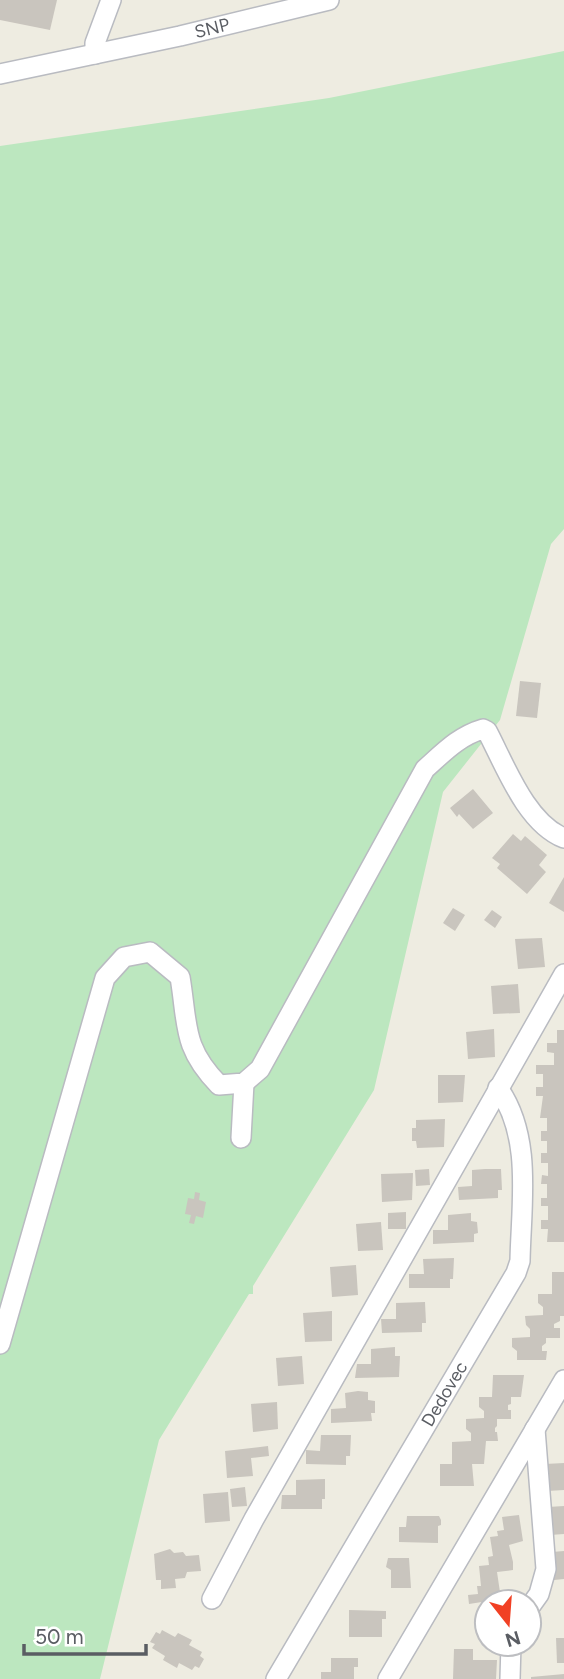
<svg xmlns="http://www.w3.org/2000/svg" width="564" height="1679" viewBox="0 0 564 1679" font-family="Figtree,sans-serif">
<style>
.green{fill:#bce7bf}
.building{fill:#c9c5be}
.lines{fill:none;stroke-linecap:round;stroke-linejoin:round}
.minor-casing{stroke:#b9bbc1;stroke-width:22}
.minor{stroke:#fff;stroke-width:19}
.labels{text-anchor:middle;stroke-width:5;stroke-linejoin:round;paint-order:stroke}
.street-label{font-size:18px;fill:#5a5d63;stroke:#fff}
</style>
<rect width="100%" height="100%" fill="#eeece1"/>
<polygon class="green" points="564,51 564,529 551,544 500,720 443,792 374,1090 253,1286 253,1294 249,1294 159,1440 100,1679 0,1679 0,146 329,98"/>
<g class="building">
<polygon points="0,0 57,0 50,30 0,20"/>
<polygon points="520,681 541,683 537,718 516,716"/>
<polygon points="473,789 493,813 473,829 459,814 457,817 450,808"/>
<polygon points="513,834 521,841 525,836 547,855 539,865 546,872 527,894 497,868 500,864 492,858"/>
<polygon points="564,877 564,912 549,903"/>
<polygon points="453,908 465,915 455,931 443,923"/>
<polygon points="492,910 502,917 495,928 484,920"/>
<polygon points="542,938 545,967 518,969 515,939"/>
<polygon points="518,984 520,1013 493,1014 491,986"/>
<polygon points="494,1029 495,1057 468,1059 466,1032"/>
<polygon points="557,1030 564,1030 564,1242 547,1242 548,1229 541,1229 541,1220 548,1220 548,1206 541,1206 541,1198 547,1198 547,1184 541,1184 542,1175 548,1176 548,1163 541,1163 541,1153 547,1153 547,1141 541,1141 541,1131 547,1131 547,1118 540,1118 543,1096 536,1096 536,1087 543,1087 543,1074 536,1074 536,1065 554,1065 554,1053 547,1052 547,1043 557,1043"/>
<polygon points="438,1075 465,1075 463,1102 438,1103"/>
<polygon points="445,1119 444,1147 417,1148 416,1141 412,1141 412,1128 416,1128 416,1120"/>
<polygon points="429,1169 430,1185 416,1186 415,1170"/>
<polygon points="485,1169 501,1169 502,1190 498,1190 498,1198 459,1200 458,1187 472,1186 472,1170"/>
<polygon points="413,1173 412,1200 382,1202 381,1174"/>
<polygon points="195,1192 200,1193 199,1200 206,1202 203,1218 196,1216 194,1224 189,1223 191,1215 185,1214 188,1198 194,1199"/>
<polygon points="406,1212 406,1229 388,1229 388,1213"/>
<polygon points="471,1213 471,1221 477,1222 478,1233 474,1234 474,1242 433,1244 433,1230 448,1230 448,1215"/>
<polygon points="381,1222 383,1250 358,1251 356,1224"/>
<polygon points="454,1258 453,1279 450,1279 450,1288 409,1288 409,1274 424,1274 423,1259"/>
<polygon points="356,1265 358,1295 332,1297 330,1267"/>
<polygon points="552,1272 564,1272 564,1316 560,1316 560,1321 554,1324 554,1328 560,1328 560,1338 546,1338 546,1343 542,1346 542,1351 547,1351 546,1360 517,1360 517,1351 512,1347 512,1338 530,1337 530,1329 526,1325 525,1316 543,1315 543,1307 538,1303 538,1294 552,1294"/>
<polygon points="425,1302 426,1323 422,1323 422,1332 382,1333 381,1319 396,1319 396,1303"/>
<polygon points="332,1311 332,1341 305,1342 303,1313"/>
<polygon points="395,1347 395,1356 400,1356 399,1377 355,1378 357,1364 371,1364 371,1349"/>
<polygon points="302,1356 304,1384 278,1386 276,1358"/>
<polygon points="493,1375 524,1375 521,1397 511,1397 511,1404 508,1405 508,1410 511,1410 511,1419 497,1419 497,1426 495,1428 495,1432 497,1432 498,1441 486,1441 484,1464 472,1464 474,1486 440,1486 440,1464 452,1464 452,1442 471,1441 471,1433 466,1429 466,1419 484,1418 484,1411 479,1407 479,1397 492,1397"/>
<polygon points="358,1391 368,1392 368,1400 375,1401 375,1413 371,1413 372,1421 331,1423 331,1409 346,1408 345,1393"/>
<polygon points="277,1402 278,1429 253,1432 251,1404"/>
<polygon points="321,1435 351,1435 350,1456 346,1456 346,1465 306,1464 306,1450 320,1451"/>
<polygon points="268,1446 269,1456 251,1458 253,1476 227,1478 225,1451"/>
<polygon points="564,1463 564,1490 547,1491 545,1464"/>
<polygon points="325,1479 325,1499 322,1499 322,1509 281,1509 282,1495 296,1495 296,1480"/>
<polygon points="245,1487 247,1506 232,1507 230,1489"/>
<polygon points="228,1492 230,1521 205,1523 203,1494"/>
<polygon points="564,1506 564,1534 550,1535 548,1507"/>
<polygon points="519,1515 523,1541 509,1545 513,1562 513,1570 497,1572 501,1599 469,1604 468,1595 478,1594 477,1586 481,1586 479,1566 489,1565 488,1557 493,1556 490,1537 498,1536 497,1531 504,1530 502,1517"/>
<polygon points="407,1516 439,1516 441,1520 441,1525 438,1526 438,1543 399,1542 399,1527 406,1527"/>
<polygon points="170,1549 174,1553 183,1552 186,1556 199,1555 201,1571 187,1572 185,1578 175,1579 176,1588 161,1589 161,1580 156,1580 154,1554"/>
<polygon points="564,1551 564,1579 554,1580 552,1552"/>
<polygon points="388,1558 409,1558 411,1588 391,1588 391,1570 386,1567"/>
<polygon points="349,1610 386,1611 386,1619 382,1619 382,1637 349,1637"/>
<polygon points="162,1630 175,1637 178,1633 192,1640 189,1645 202,1652 200,1656 204,1659 199,1668 195,1666 192,1670 179,1663 177,1668 163,1660 165,1656 152,1648 155,1644 150,1642 156,1632 160,1634"/>
<polygon points="556,1638 564,1638 564,1663 557,1663"/>
<polygon points="454,1649 473,1649 473,1660 497,1660 496,1679 453,1679"/>
<polygon points="331,1658 358,1658 358,1667 354,1667 354,1679 321,1679 321,1672 331,1672"/>
<polygon points="564,1674 564,1679 531,1679 531,1677"/>
</g>
<g class="lines">
<defs>
<g id="minor">
<polyline points="95,54 95,43 111,0"/>
<path id="s1" d="M 0,74 L 180,36 L 329,0"/>
<polyline points="241,1138 244,1083"/>
<path d="M 0,1344 L 105,978 L 124,957 L 150,952 L 180,977 C 188,1025 182,1047 219,1085 L 244,1083 L 260,1069 L 425,769 C 444,752 459,736 483,729 L 487,731 C 505,765 526,823 564,838"/>
<polyline points="212,1599 254,1519 564,974"/>
<polyline points="529,1608 539,1594 546,1569 535,1429"/>
<path id="s2" d="M 276,1679 L 516,1273 L 520,1261 C 521,1204 533,1137 498,1088"/>
<polyline points="388,1679 564,1380"/>
<polyline points="510,1679 511,1644"/>
</g>
</defs>
<use href="#minor" class="minor-casing"/>
<use href="#minor" class="minor"/>
</g>
<g class="labels">
<g class="street-label">
<text dy="6" stroke="none"><textPath href="#s1" startOffset="217">SNP</textPath></text>
<text dy="6" stroke="none"><textPath href="#s2" startOffset="331">Dedovec</textPath></text>
</g>
</g>
<g transform="translate(508 1623) rotate(163)"><circle r="33" fill="#ffffff" stroke="#bdbec1" stroke-width="2"/>
<path d="M0-5L12 26L0 18L-12 26Z" fill="#f14024"/>
<text y="-10" font-size="19" font-weight="bold" text-anchor="middle" fill="#5a5d63">N</text>
</g>
<path d="M24 1644v10h122v-10" fill="none" stroke="#5a5d63" stroke-width="3.5"/>
<text x="35" y="1644" font-size="21" fill="#5a5d63" stroke="#ffffff" stroke-width="5" paint-order="stroke">50 m</text>
</svg>
